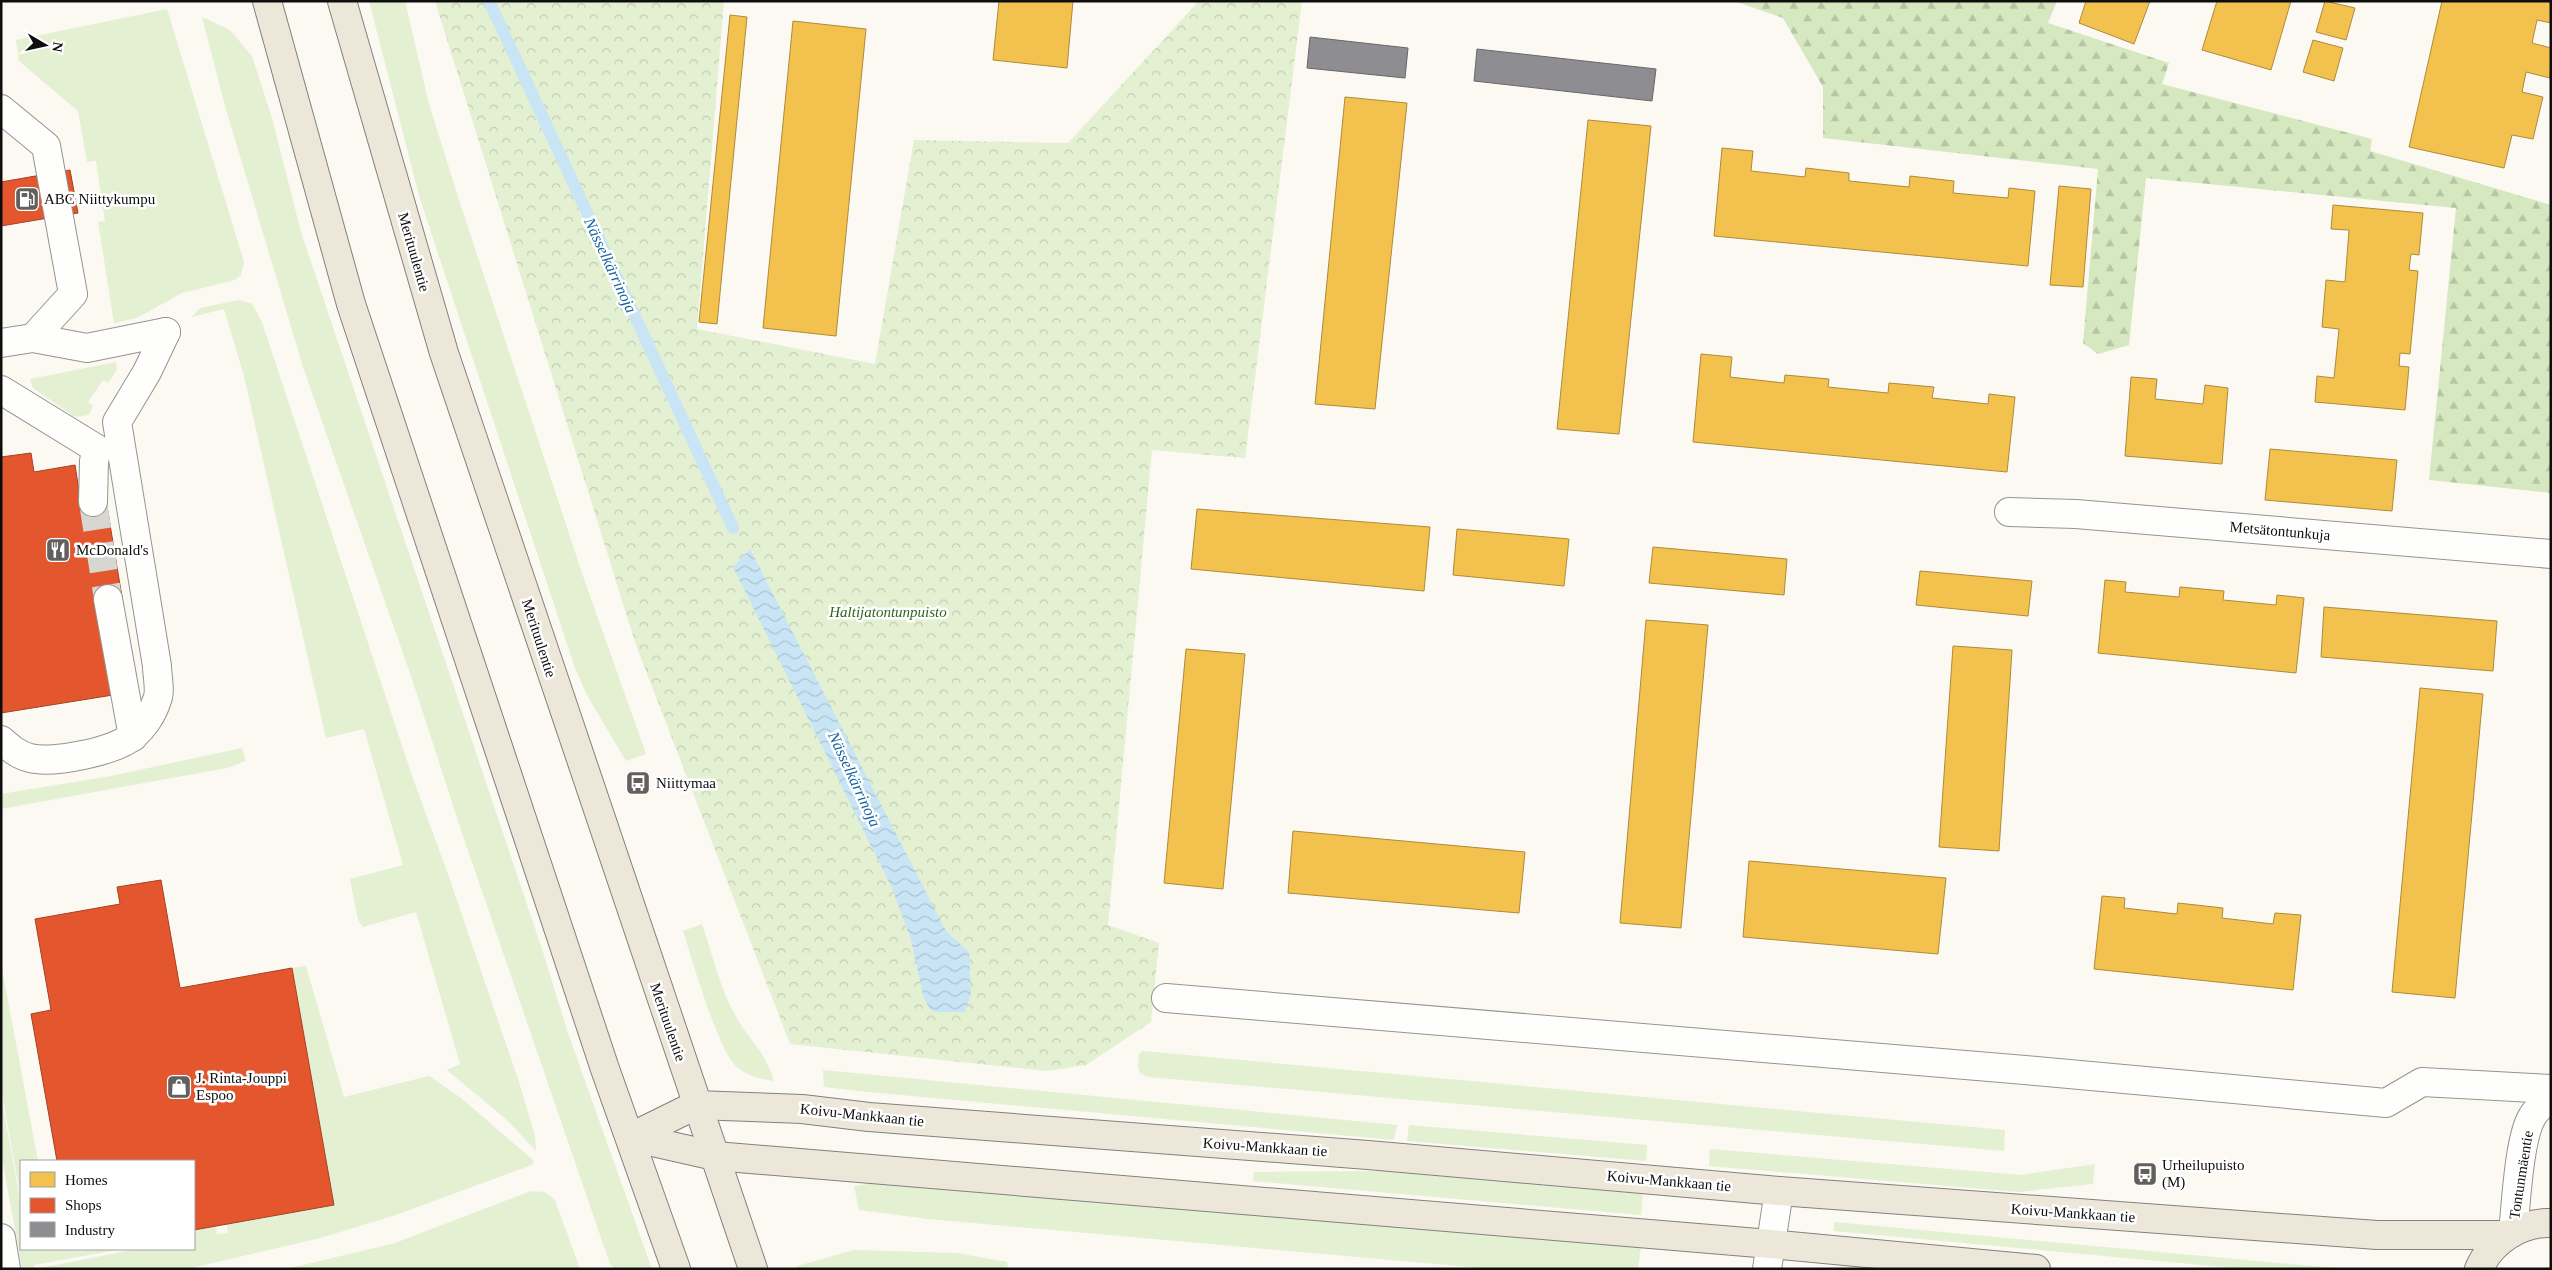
<svg xmlns="http://www.w3.org/2000/svg" width="2552" height="1270" viewBox="0 0 2552 1270" font-family="'Times New Roman',serif">
<style>
.grass{fill:#e4f0d2}
.forest{fill:url(#forest-firs)}
.park{fill:url(#park-crowns)}
.water{fill:url(#water-waves)}
.homes{fill:#f2c14e;stroke:#ae8b3b}
.shops{fill:#e4572e;stroke:#a44124}
.industry{fill:#8d8d92;stroke:#67676a}
.lines{fill:none;stroke-linecap:round;stroke-linejoin:round}
.stream{stroke:#c9e5f5;stroke-width:12}
.minor-tunnel{stroke:#d7d6d0;stroke-width:28;stroke-dasharray:28 14;stroke-linecap:butt}
.minor-casing{stroke:#959491;stroke-width:30}
.major-casing{stroke:#82817e;stroke-width:30}
.minor{stroke:#fefefd;stroke-width:28}
.major{stroke:#ece7d8;stroke-width:28}
.labels{text-anchor:middle;stroke-width:5;stroke-linejoin:round;paint-order:stroke}
.poi-label{font-size:15px;fill:#0e0e0e;stroke:#fff;text-anchor:start}
.street-label{font-size:15px;fill:#0e0e0e;stroke:#fff}
.park-label{font-size:15px;font-style:italic;fill:#2d651e;stroke:#fff}
.water-label{font-size:16px;font-style:italic;fill:#17649f;stroke:#fff}
</style>
<defs>
<pattern id="forest-firs" width="22" height="20" patternUnits="userSpaceOnUse" patternTransform="scale(1.25)"><rect width="22" height="20" fill="#d5e8c0"/><path d="M5 1l3.5 6h-7zM16 11l3.5 6h-7z" fill="#b6c6a4"/></pattern>
<pattern id="park-crowns" width="20" height="18" patternUnits="userSpaceOnUse" patternTransform="scale(1.25)"><rect width="20" height="18" fill="#e4f0d2"/><path d="M2 6a3 3 0 1 1 6 0M12 15a3 3 0 1 1 6 0" fill="none" stroke="#c2cdb3"/></pattern>
<pattern id="water-waves" width="16" height="10" patternUnits="userSpaceOnUse" patternTransform="scale(1.25)"><rect width="16" height="10" fill="#c9e5f5"/><path d="M0 5q4-4 8 0t8 0" fill="none" stroke="#abc3d1"/></pattern>
</defs>
<rect width="100%" height="100%" fill="#fbf9f2"/>
<g class="grass">
<polygon points="369,1 405,1 429,104 459,200 583,576 646,754 626,761 587,695 575,668 420,199"/>
<polygon points="167,9 244,262 241,275 235,280 182,293 137,318 114,323 98,222 105,221 96,161 87,162 78,111 19,61 16,40"/>
<polygon points="202,17 230,30 252,56 272,118 301,232 542,949 568,1033 652,1269 615,1269 610,1264 463,836 412,679 304,370 225,106"/>
<polygon points="239,300 252,304 262,322 411,773 450,880 520,1085 535,1136 536,1151 507,1120 447,1070 460,1064 416,912 363,927 358,920 350,879 403,865 364,729 326,738 244,376 224,309 192,317 200,308"/>
<polygon points="116,362 117,370 108,383 103,380 88,402 93,406 89,415 75,417 33,388 30,379"/>
<polygon points="242,748 246,761 227,768 1,809 1,794 111,776"/>
<path d="M 702,924 C 713,956 721,993 739,1022 C 753,1044 766,1054 774,1081 C 760,1079 747,1076 736,1066 C 718,1050 692,959 683,931 Z"/>
<polygon points="1,963 38,1161 21,1161 21,1199 1,1089"/>
<polygon points="306,966 344,1097 429,1076 461,1098 534,1161 532,1165 393,1216 320,1238 187,1269 35,1269 137,1249 194,1249 194,1230 215,1226 217,1234 228,1233 227,1224 334,1205 292,968"/>
<polygon points="1143,1051 2005,1130 2004,1151 1148,1077 1140,1073 1138,1067 1139,1054"/>
<polygon points="823,1070 1397,1125 1394,1140 858,1091 824,1087"/>
<polygon points="1,1095 21,1205 21,1249 72,1249 73,1251 122,1249 34,1265 34,1269 22,1269 1,1152"/>
<polygon points="1409,1125 1647,1145 1646,1161 1407,1141"/>
<polygon points="1710,1149 2021,1175 2095,1164 2093,1184 2019,1192 1709,1166"/>
<polygon points="1380,1171 1643,1194 1641,1215 1253,1181 1254,1172"/>
<polygon points="874,1183 1641,1247 1638,1269 1492,1269 928,1219 859,1210 854,1186"/>
<polygon points="531,1191 545,1192 555,1200 580,1269 286,1269 395,1243"/>
<polygon points="1834,1222 2345,1269 2245,1269 1834,1231"/>
<polygon points="854,1250 957,1253 1007,1262 1008,1269 798,1269 797,1266"/>
</g>
<polygon class="forest" points="1734,1 2057,1 2048,23 2169,63 2162,84 2372,139 2370,151 2551,205 2551,493 2429,480 2456,208 2146,178 2129,345 2098,354 2083,343 2098,169 1823,138 1823,87 1783,18"/>
<polygon class="park" points="435,1 724,1 697,329 875,364 914,140 1068,143 1199,1 1302,1 1245,458 1152,450 1108,925 1159,943 1151,1022 1086,1065 1047,1071 790,1044 636,645"/>
<polygon class="water" points="750,549 946,931 969,952 971,993 965,1012 935,1012 929,1008 923,995 911,940 892,888 733,567"/>
<g class="homes">
<polygon points="999,1 1073,1 1067,68 993,60"/>
<polygon points="2086,1 2150,1 2134,44 2079,23"/>
<polygon points="2217,1 2291,1 2271,70 2202,50"/>
<polygon points="2325,1 2355,8 2346,40 2316,32"/>
<polygon points="2442,1 2551,1 2551,23 2537,20 2532,43 2551,48 2550,78 2526,72 2522,92 2543,97 2533,139 2512,135 2504,168 2409,147"/>
<polygon points="730,15 747,17 717,324 699,322"/>
<polygon points="793,21 866,29 836,336 763,328"/>
<polygon points="2313,40 2343,48 2334,81 2303,72"/>
<polygon points="1345,97 1407,103 1375,409 1315,404"/>
<polygon points="1588,120 1651,126 1619,434 1557,429"/>
<polygon points="1722,148 1753,151 1751,171 1805,177 1806,168 1849,173 1849,181 1909,187 1910,176 1954,181 1953,193 2008,198 2009,188 2035,191 2028,266 1714,236"/>
<polygon points="2059,186 2091,189 2083,287 2050,285"/>
<polygon points="2333,205 2423,213 2419,255 2411,254 2409,270 2418,271 2410,354 2400,353 2399,366 2409,367 2405,410 2315,402 2317,376 2334,378 2339,329 2322,327 2326,280 2345,282 2349,230 2331,229"/>
<polygon points="1701,354 1732,357 1730,377 1784,383 1785,375 1829,379 1828,387 1888,393 1889,383 1934,387 1932,398 1988,404 1989,394 2015,397 2007,472 1693,442"/>
<polygon points="2131,377 2157,379 2155,399 2203,404 2205,385 2228,388 2222,464 2125,456"/>
<polygon points="2270,449 2397,460 2392,511 2265,500"/>
<polygon points="1197,509 1430,527 1424,591 1191,569"/>
<polygon points="1457,529 1569,539 1564,586 1453,575"/>
<polygon points="1653,547 1787,559 1784,595 1649,583"/>
<polygon points="1920,571 2032,581 2028,616 1916,605"/>
<polygon points="2105,580 2126,582 2125,592 2179,597 2180,587 2224,591 2223,600 2276,605 2277,595 2304,598 2296,673 2098,653"/>
<polygon points="2324,607 2497,621 2493,671 2321,657"/>
<polygon points="1646,620 1708,625 1681,928 1620,923"/>
<polygon points="1953,646 2012,650 1999,851 1939,847"/>
<polygon points="1186,649 1245,654 1223,889 1164,883"/>
<polygon points="2420,688 2483,694 2455,998 2392,992"/>
<polygon points="1293,831 1525,852 1519,913 1288,893"/>
<polygon points="1749,861 1946,878 1938,954 1743,937"/>
<polygon points="2102,896 2125,898 2124,908 2177,914 2178,903 2223,908 2222,918 2273,924 2275,913 2301,915 2293,990 2094,969"/>
</g>
<g class="shops">
<polygon points="70,170 78,213 1,226 1,182"/>
<polygon points="31,453 34,472 75,465 81,504 106,500 122,597 98,600 113,695 1,713 1,457"/>
<polygon points="161,880 180,988 292,968 334,1205 194,1230 194,1161 57,1161 31,1014 51,1010 35,919 120,904 117,887"/>
</g>
<g class="industry">
<polygon points="1310,37 1408,48 1405,78 1307,68"/>
<polygon points="1477,49 1656,69 1652,101 1474,81"/>
</g>
<g class="lines">
<polyline class="stream" points="489,1 733,528"/>
<polyline class="minor-tunnel" points="93,502 108,599"/>
<defs>
<g id="minor">
<polyline points="1,109 46,146 73,294 33,338"/>
<polyline points="1,343 33,338 87,348 166,332"/>
<polyline points="1,390 97,449 94,461 93,502"/>
<polyline points="2009,512 2076,514 2551,554"/>
<polyline points="108,599 133,737"/>
<path d="M 1,740 C 10,748 18,755 30,758 C 53,764 117,751 134,735 C 144,727 153,713 157,700 C 161,691 157,676 157,666 L 117,422 L 147,372 L 166,332"/>
<polyline points="1166,998 2025,1070 2386,1103 2422,1082 2551,1089"/>
<path d="M 2513,1232 C 2516,1205 2519,1138 2532,1117 C 2536,1109 2545,1103 2551,1097"/>
<polyline points="1,1238 6,1269"/>
<polyline points="1767,1269 1779,1191"/>
</g>
<g id="major">
<polyline points="267,1 351,304 605,1069 676,1269"/>
<polyline points="342,1 444,353 753,1269"/>
<polyline points="631,1137 696,1105 802,1109 869,1117 1368,1155 1779,1191 2377,1235 2507,1235"/>
<polyline points="631,1137 715,1156 1770,1244 2036,1269"/>
<path d="M 2479,1269 C 2491,1241 2521,1222 2551,1223"/>
</g>
</defs>
<use href="#minor" class="minor-casing"/>
<use href="#major" class="major-casing"/>
<use href="#minor" class="minor"/>
<use href="#major" class="major"/>
</g>
<defs>
<symbol id="fuel-square" viewBox="-11 -11 22 22"><rect x="-9" y="-9" width="18" height="18" rx="4" fill="#61605e" stroke="#fff"/><path d="M-5.5-6h7V0h2V4h1.3V-2.5L3-4.5l.8-.8L6-3V5H2.5V1h-1V6h-7ZM-4.2-4.7v3.2H.2V-4.7Z" fill="#fff"/></symbol>
<symbol id="restaurant-square" viewBox="-11 -11 22 22"><rect x="-9" y="-9" width="18" height="18" rx="4" fill="#61605e" stroke="#fff"/><path d="M-5-6h1v4h1v-4h1v4h1v-4h1v5L-1.5 .5V6h-2V.5L-5-1ZM5-6V6H3V1.5H1.5Q1.5-4 5-6Z" fill="#fff"/></symbol>
<symbol id="bus-square" viewBox="-11 -11 22 22"><rect x="-9" y="-9" width="18" height="18" rx="4" fill="#61605e" stroke="#fff"/><path d="M-5-6H5V4H4V6H2V4H-2V6H-4V4H-5ZM-3.5-4V0h7V-4ZM-3.5 1.2v1.5H-2V1.2ZM2 1.2v1.5H3.5V1.2Z" fill="#fff"/></symbol>
<symbol id="shop-square" viewBox="-11 -11 22 22"><rect x="-9" y="-9" width="18" height="18" rx="4" fill="#61605e" stroke="#fff"/><path d="M-5-2.5h2.3a2.7 3.5 0 0 1 5.4 0H5L5.5 6h-11ZM-1.5-2.5h3a1.5 2.3 0 0 0-3 0Z" fill="#fff"/></symbol>
</defs>
<g fill-rule="evenodd">
<use href="#fuel-square" x="13" y="185" width="28" height="28"/>
<use href="#restaurant-square" x="44" y="536" width="28" height="28"/>
<use href="#bus-square" x="624" y="769" width="28" height="28"/>
<use href="#shop-square" x="165" y="1073" width="28" height="28"/>
<use href="#bus-square" x="2131" y="1160" width="28" height="28"/>
</g>
<g class="labels">
<g class="poi-label">
<text x="44" y="204">ABC Niittykumpu</text>
<text x="76" y="555">McDonald's</text>
<text x="656" y="788">Niittymaa</text>
<text x="196" y="1083">J. Rinta-Jouppi<tspan x="196" dy="17">Espoo</tspan></text>
<text x="2162" y="1170">Urheilupuisto<tspan x="2162" dy="17">(M)</tspan></text>
</g>
<g class="street-label">
<text transform="translate(414 252) rotate(74)" y="5">Merituulentie</text>
<text transform="translate(2280 531) rotate(5)" y="5">Metsätontunkuja</text>
<text transform="translate(539 638) rotate(72)" y="5">Merituulentie</text>
<text transform="translate(668 1022) rotate(71)" y="5">Merituulentie</text>
<text transform="translate(862 1115) rotate(6)" y="5">Koivu-Mankkaan tie</text>
<text transform="translate(1265 1147) rotate(4)" y="5">Koivu-Mankkaan tie</text>
<text transform="translate(2521 1175) rotate(-81)" y="5">Tontunmäentie</text>
<text transform="translate(1669 1181) rotate(5)" y="5">Koivu-Mankkaan tie</text>
<text transform="translate(2073 1213) rotate(4)" y="5">Koivu-Mankkaan tie</text>
</g>
<g class="park-label">
<text x="888" y="617">Haltijatontunpuisto</text>
</g>
<g class="water-label">
<text transform="translate(611 265) rotate(65)" y="6">Nässelkärrinoja</text>
<text transform="translate(855 779) rotate(65)" y="6">Nässelkärrinoja</text>
</g>
</g>
<rect width="2552" height="1270" fill="none" stroke="#0e0e0e" stroke-width="5"/>
<rect x="20" y="1160" width="175" height="90" fill="#ffffff" stroke="#9f9f9f"/>
<rect x="30" y="1172" width="25" height="15" fill="#f2c14e" stroke="#9f9f9f"/>
<text x="65" y="1185" font-size="15" fill="#0e0e0e">Homes</text>
<rect x="30" y="1198" width="25" height="15" fill="#e4572e" stroke="#9f9f9f"/>
<text x="65" y="1210" font-size="15" fill="#0e0e0e">Shops</text>
<rect x="30" y="1222" width="25" height="15" fill="#8d8d92" stroke="#9f9f9f"/>
<text x="65" y="1235" font-size="15" fill="#0e0e0e">Industry</text>
<g transform="translate(45 45) rotate(99)" stroke="#ffffff" stroke-width="4" paint-order="stroke">
<path d="M0-4L9 19L0 12L-9 19Z" fill="#0e0e0e"/>
<text y="-8" font-size="14" font-weight="bold" text-anchor="middle" fill="#0e0e0e">N</text>
</g>
</svg>
